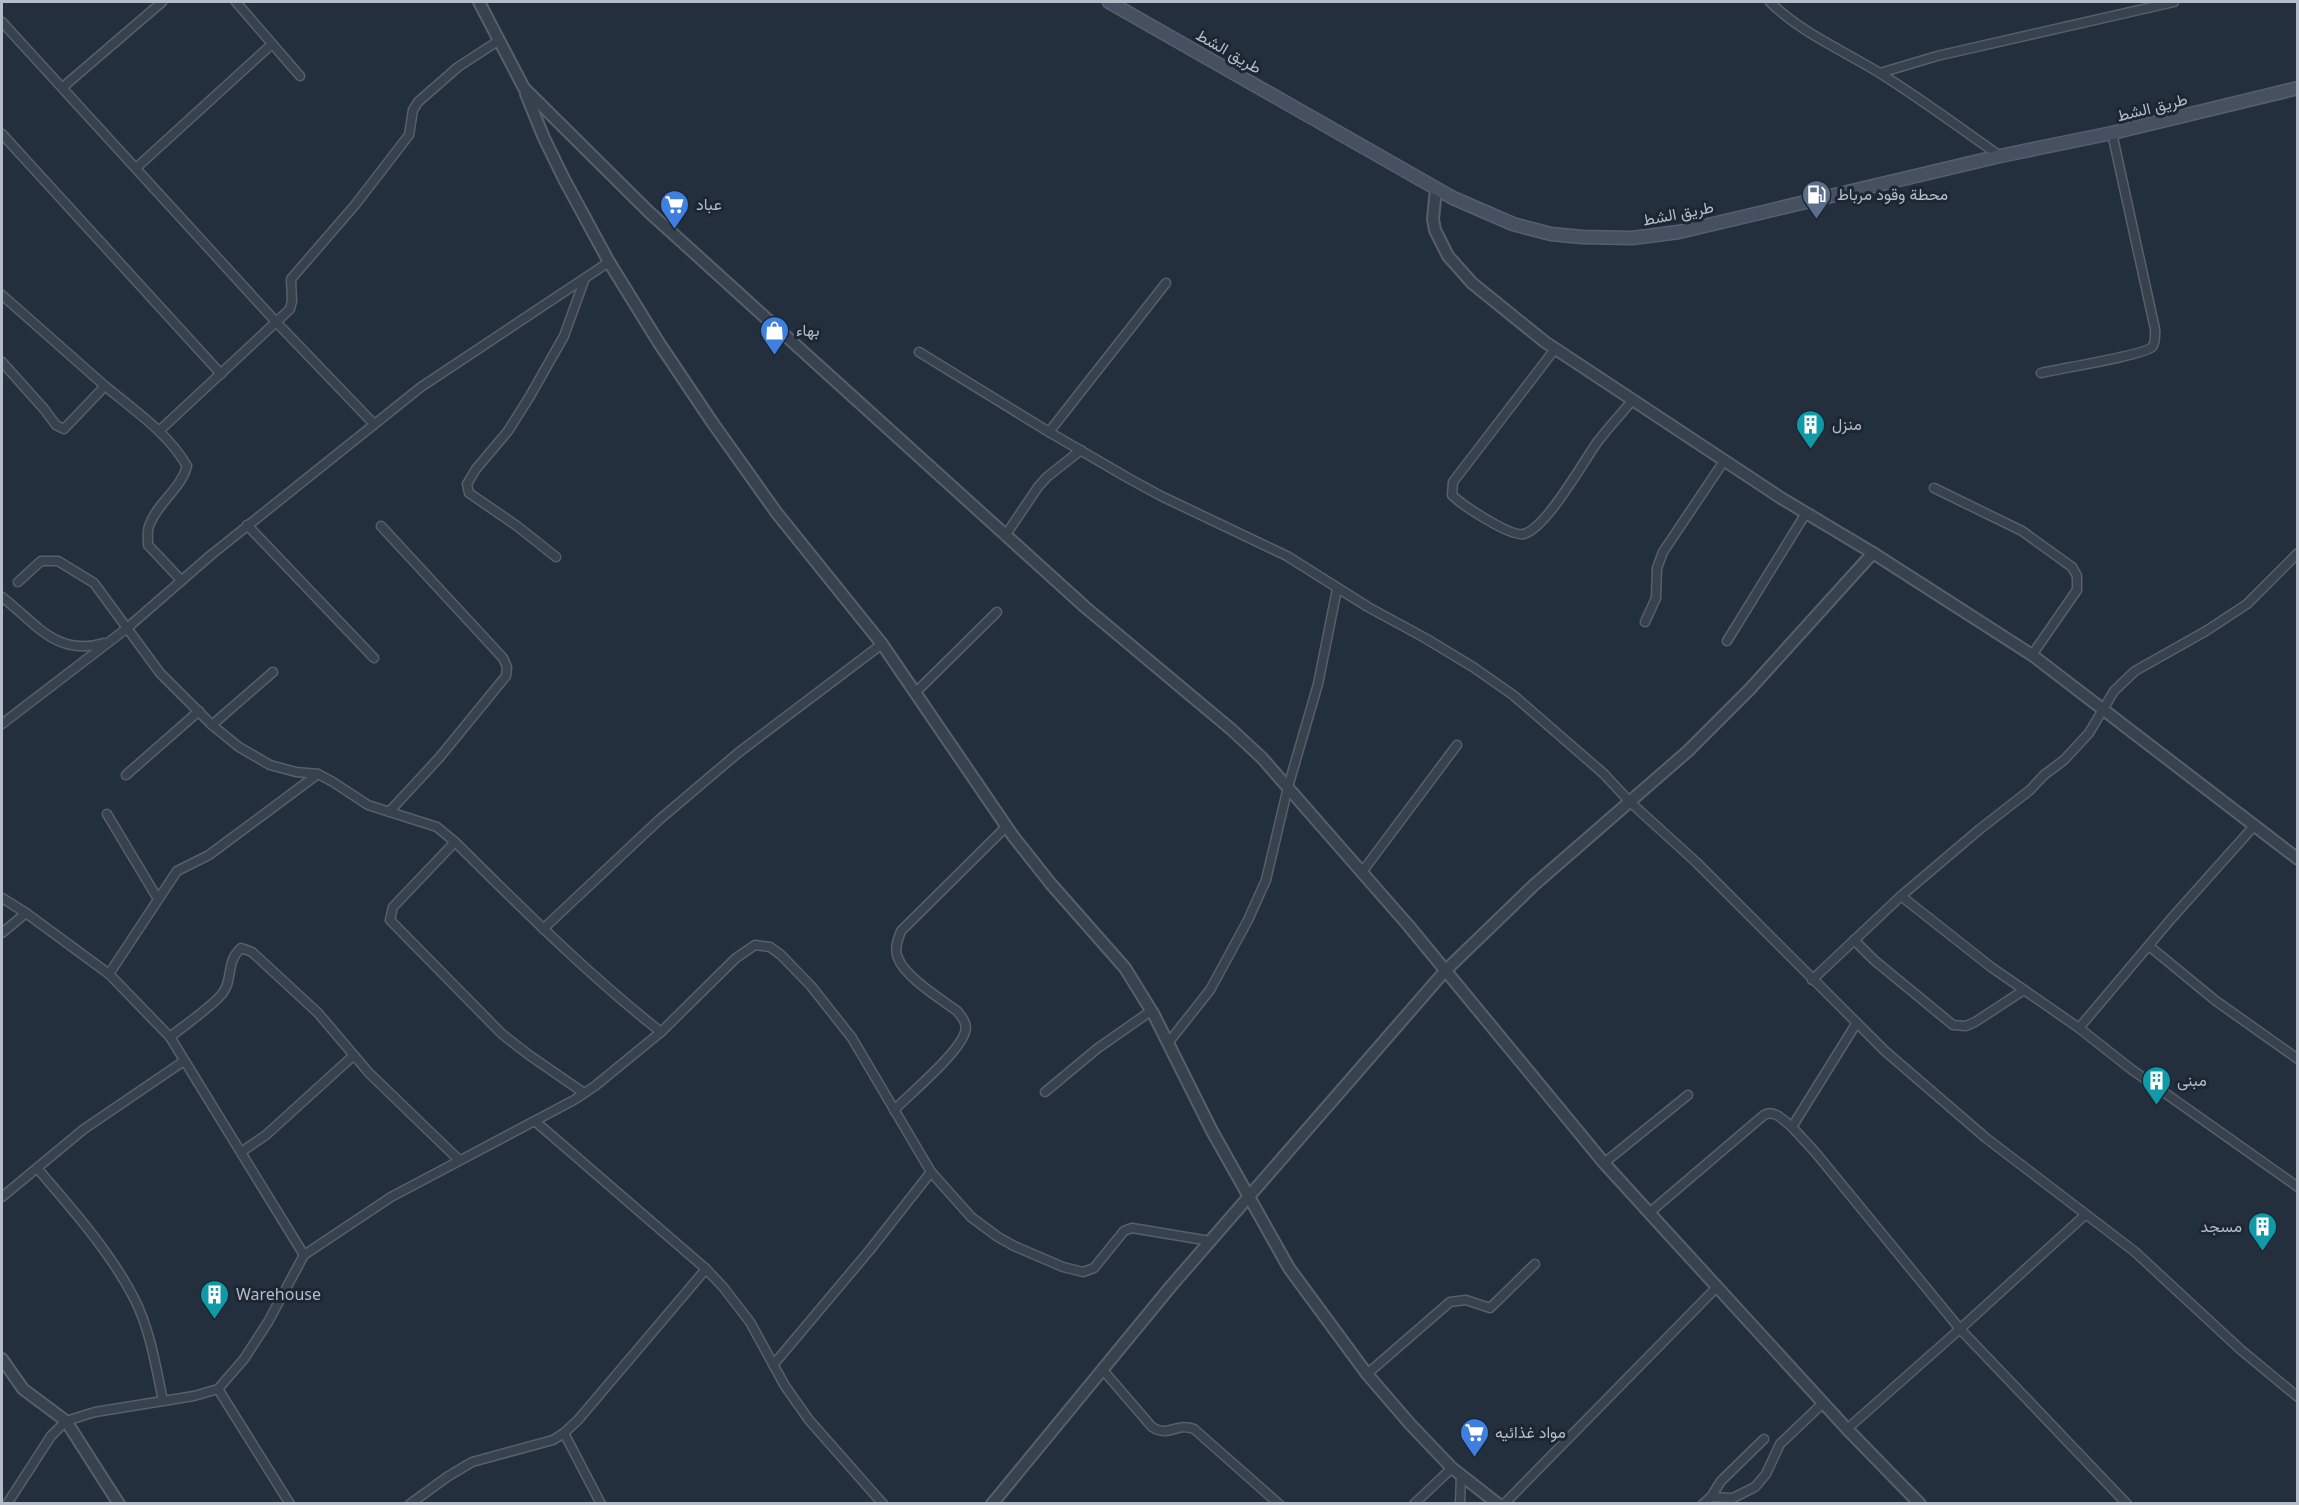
<svg xmlns="http://www.w3.org/2000/svg" width="2299" height="1505" viewBox="0 0 2299 1505" font-family="'Noto Sans',Vazirmatn,sans-serif">
<style>
.lines{fill:none;stroke-linecap:round;stroke-linejoin:round}
.minor-casing{stroke:#565f6c;stroke-width:11}
.tertiary-casing{stroke:#565f6c;stroke-width:14}
.secondary-casing{stroke:#565f6c;stroke-width:15}
.minor{stroke:#38414e;stroke-width:8}
.tertiary{stroke:#38414e;stroke-width:10}
.secondary{stroke:#465061;stroke-width:12}
.labels{text-anchor:middle;stroke-width:6;stroke-linejoin:round;paint-order:stroke}
.street-label{font-size:16px;fill:#b4bcc9;stroke:#1d2633}
.poi-label{font-size:16px;fill:#b4bcc9;stroke:#1d2633;text-anchor:start}
</style>
<rect width="100%" height="100%" fill="#242f3e"/>
<g class="lines">
<defs>
<g id="minor">
<polyline points="236,2 300,76"/>
<path d="M 1770,2 C 1800,32 1842,50 1878,72 C 1920,98 1960,128 2000,156"/>
<polyline points="2,22 277,323 373,423"/>
<polyline points="1880,73 1937,56 2174,2"/>
<polyline points="63,87 162,2"/>
<polyline points="2,134 221,374"/>
<polyline points="136,168 272,44"/>
<polyline points="2,295 105,386"/>
<path d="M 1555,349 L 1453,482 L 1452,495 C 1462,505 1510,537 1524,534 C 1546,528 1582,464 1596,444 C 1607,429 1620,415 1632,401"/>
<polyline points="919,352 1049,432 1128,478 1161,496 1287,556 1368,607 1425,638 1473,667 1513,695 1604,774 1630,802 1696,862 1885,1051 1986,1138 2134,1251 2241,1350 2298,1397"/>
<path d="M 2,362 L 44,409 L 56,425 L 64,429 L 105,386 C 134,410 168,433 187,466 C 181,489 157,503 149,526 C 147,531 148,539 148,545 L 181,580"/>
<path d="M 2041,373 C 2057,369 2145,355 2152,347 C 2156,343 2155,334 2155,329 L 2112,133"/>
<polyline points="159,431 290,309 292,301 291,279 355,205 409,135 413,110 418,102 458,67 498,41"/>
<polyline points="1049,432 1166,283"/>
<polyline points="1934,488 2022,531 2072,567 2077,576 2077,590 2032,655"/>
<polyline points="247,525 374,658"/>
<polyline points="381,526 503,658 507,667 506,676 439,758 389,812"/>
<polyline points="1005,536 1038,487 1047,477 1081,450"/>
<polyline points="556,557 517,526 469,493 467,484 476,469 508,431 530,396 564,336 585,278"/>
<path d="M 18,582 L 41,561 L 58,561 L 94,583 L 160,673 L 212,725 L 239,747 L 270,765 L 296,772 L 318,774 L 333,782 L 368,805 L 437,827 L 455,842 C 522,908 587,974 661,1032 L 736,958 L 755,945 L 770,947 L 781,955 L 811,986 L 852,1038 L 931,1172 L 971,1217 L 998,1237 L 1014,1246 L 1063,1267 L 1083,1272 L 1094,1268 L 1124,1231 L 1132,1228 L 1210,1241"/>
<path d="M 2,597 C 36,623 56,657 104,643"/>
<polyline points="1645,622 1656,598 1657,568 1663,552 1724,461"/>
<polyline points="1727,641 1806,513"/>
<polyline points="916,692 997,612"/>
<polyline points="2,724 126,629 211,555 421,387 609,262"/>
<polyline points="212,725 273,672"/>
<polyline points="126,775 199,711"/>
<polyline points="107,814 158,899"/>
<polyline points="455,842 393,907 390,920 502,1034 529,1055 584,1093"/>
<polyline points="1362,872 1457,745"/>
<polyline points="1901,896 1991,967 2079,1028 2131,1069 2298,1187"/>
<polyline points="2,898 26,913 109,974 170,1037 304,1255"/>
<polyline points="543,929 659,820 738,753 882,644"/>
<polyline points="2,933 26,913"/>
<polyline points="1854,940 1874,960 1953,1025 1966,1026 1975,1022 2024,990"/>
<polyline points="2149,946 2216,1001 2298,1059"/>
<polyline points="109,974 177,871 209,855 318,774"/>
<polyline points="1812,980 1901,896 1980,829 2030,790 2044,775 2064,760 2089,733 2114,691 2135,671 2206,631 2247,604 2298,553"/>
<polyline points="1856,1024 1792,1127 1815,1152 1960,1329 2127,1504"/>
<polyline points="2079,1028 2171,919 2255,825"/>
<path d="M 170,1037 C 185,1025 210,1008 222,994 C 234,979 225,963 241,948 L 252,952 L 318,1013 L 369,1073 L 459,1160"/>
<polyline points="1168,1043 1210,990 1248,920 1266,880 1288,787 1318,684 1337,589"/>
<polyline points="1045,1092 1098,1048 1151,1011"/>
<path d="M 894,1110 C 911,1093 959,1053 965,1032 C 968,1024 962,1017 957,1011 C 941,999 905,977 898,958 C 894,949 898,939 901,931 L 1007,826"/>
<polyline points="536,1122 706,1269 723,1287 750,1322 785,1386 809,1420 883,1504"/>
<polyline points="241,1152 266,1135 353,1056"/>
<polyline points="1604,1163 1688,1095"/>
<path d="M 37,1168 C 72,1209 109,1250 134,1298 C 150,1329 156,1367 163,1401"/>
<polyline points="2,1197 84,1129 184,1061"/>
<path d="M 1649,1213 L 1764,1115 C 1775,1109 1784,1121 1792,1127"/>
<polyline points="774,1364 869,1251 931,1172"/>
<path d="M 1102,1369 L 1152,1427 C 1169,1438 1176,1422 1194,1429 L 1279,1504"/>
<polyline points="1367,1374 1450,1302 1466,1300 1490,1308 1535,1264"/>
<polyline points="218,1389 290,1504"/>
<polyline points="1847,1429 1960,1329 2085,1215"/>
<polyline points="564,1433 601,1504"/>
<polyline points="1711,1497 1721,1481 1764,1439"/>
<polyline points="7,1504 51,1436 66,1421 95,1412 194,1396 218,1389 244,1359 268,1322 304,1255 391,1197 574,1100 595,1086 661,1032"/>
<polyline points="410,1504 447,1477 472,1462 553,1440 564,1433 578,1420 706,1269"/>
<polyline points="1414,1504 1452,1468"/>
<polyline points="1460,1504 1461,1475"/>
<polyline points="1504,1504 1717,1287"/>
<polyline points="1703,1504 1711,1497 1733,1498 1755,1487 1766,1474 1780,1444 1823,1403"/>
</g>
<g id="tertiary">
<polyline points="479,2 524,88 649,212 1085,607 1232,730 1262,758 1408,925 1604,1163 1654,1218 1847,1429 1920,1504"/>
<polyline points="526,94 544,138 564,179 609,262 659,343 712,422 776,512 882,644 1013,836 1051,884 1125,968 1154,1015 1212,1131 1289,1268 1367,1374 1410,1424 1452,1468 1498,1504"/>
<polyline points="1436,189 1433,219 1435,230 1448,256 1472,283 1545,342 1781,498 1873,553 2032,655 2298,859"/>
<polyline points="2,1359 23,1389 66,1421 119,1504"/>
<polyline points="992,1504 1172,1285 1445,971 1534,885 1688,751 1750,689 1873,553"/>
</g>
<polyline id="secondary" points="1109,2 1453,198 1513,224 1551,234 1582,237 1632,238 1679,232 2000,156 2112,133 2298,88"/>
</defs>
<use href="#minor" class="minor-casing"/>
<use href="#tertiary" class="tertiary-casing"/>
<use href="#secondary" class="secondary-casing"/>
<use href="#minor" class="minor"/>
<use href="#tertiary" class="tertiary"/>
<use href="#secondary" class="secondary"/>
</g>
<defs>
<symbol id="fuel-pin" viewBox="-11 -11 22 30"><path d="M0 17L-7.5 6A9.5 9.5 0 1 1 7.5 6Z" fill="#5c6f8a" stroke="#1d2633"/><path d="M-5.5-6h7V0h2V4h1.3V-2.5L3-4.5l.8-.8L6-3V5H2.5V1h-1V6h-7ZM-4.2-4.7v3.2H.2V-4.7Z" fill="#fff"/></symbol>
<symbol id="supermarket-pin" viewBox="-11 -11 22 30"><path d="M0 17L-7.5 6A9.5 9.5 0 1 1 7.5 6Z" fill="#3f7fe0" stroke="#1d2633"/><path d="M-6-5.5h2.5l.6 2H6L4.5 2H-2.5L-4.4-4H-6ZM-1.5 3.2a1.3 1.3 0 1 0 .1 0ZM3 3.2a1.3 1.3 0 1 0 .1 0Z" fill="#fff"/></symbol>
<symbol id="shop-pin" viewBox="-11 -11 22 30"><path d="M0 17L-7.5 6A9.5 9.5 0 1 1 7.5 6Z" fill="#3f7fe0" stroke="#1d2633"/><path d="M-5-2.5h2.3a2.7 3.5 0 0 1 5.4 0H5L5.5 6h-11ZM-1.5-2.5h3a1.5 2.3 0 0 0-3 0Z" fill="#fff"/></symbol>
<symbol id="building-pin" viewBox="-11 -11 22 30"><path d="M0 17L-7.5 6A9.5 9.5 0 1 1 7.5 6Z" fill="#0f9aa8" stroke="#1d2633"/><path d="M-4-6H4V6H1V3H-1V6H-4ZM-2.5-4.3h1.7v1.8h-1.7ZM.8-4.3h1.7v1.8H.8ZM-2.5-1h1.7V.8h-1.7ZM.8-1h1.7V.8H.8Z" fill="#fff"/></symbol>
</defs>
<g fill-rule="evenodd">
<use href="#fuel-pin" x="1800" y="178" width="33" height="45"/>
<use href="#supermarket-pin" x="658" y="188" width="33" height="45"/>
<use href="#shop-pin" x="758" y="314" width="33" height="45"/>
<use href="#building-pin" x="1794" y="408" width="33" height="45"/>
<use href="#building-pin" x="2140" y="1064" width="33" height="45"/>
<use href="#building-pin" x="2246" y="1210" width="33" height="45"/>
<use href="#building-pin" x="198" y="1278" width="33" height="45"/>
<use href="#supermarket-pin" x="1458" y="1416" width="33" height="45"/>
</g>
<g class="labels">
<g class="street-label">
<text transform="translate(1229 51) rotate(30)" y="6">طريق الشط</text>
<text transform="translate(2152 107) rotate(-14)" y="6">طريق الشط</text>
<text transform="translate(1678 213) rotate(-11)" y="6">طريق الشط</text>
</g>
<g class="poi-label">
<text x="1837" y="200">محطة وقود مرباط</text>
<text x="696" y="210">عباد</text>
<text x="796" y="336">بهاء</text>
<text x="1832" y="430">منزل</text>
<text x="2177" y="1086">مبنى</text>
<text x="2242" y="1232" text-anchor="end">مسجد</text>
<text x="236" y="1300">Warehouse</text>
<text x="1495" y="1438">مواد غذائيه</text>
</g>
</g>
<rect width="2299" height="1505" fill="none" stroke="#b4bcc9" stroke-width="6"/>
</svg>
